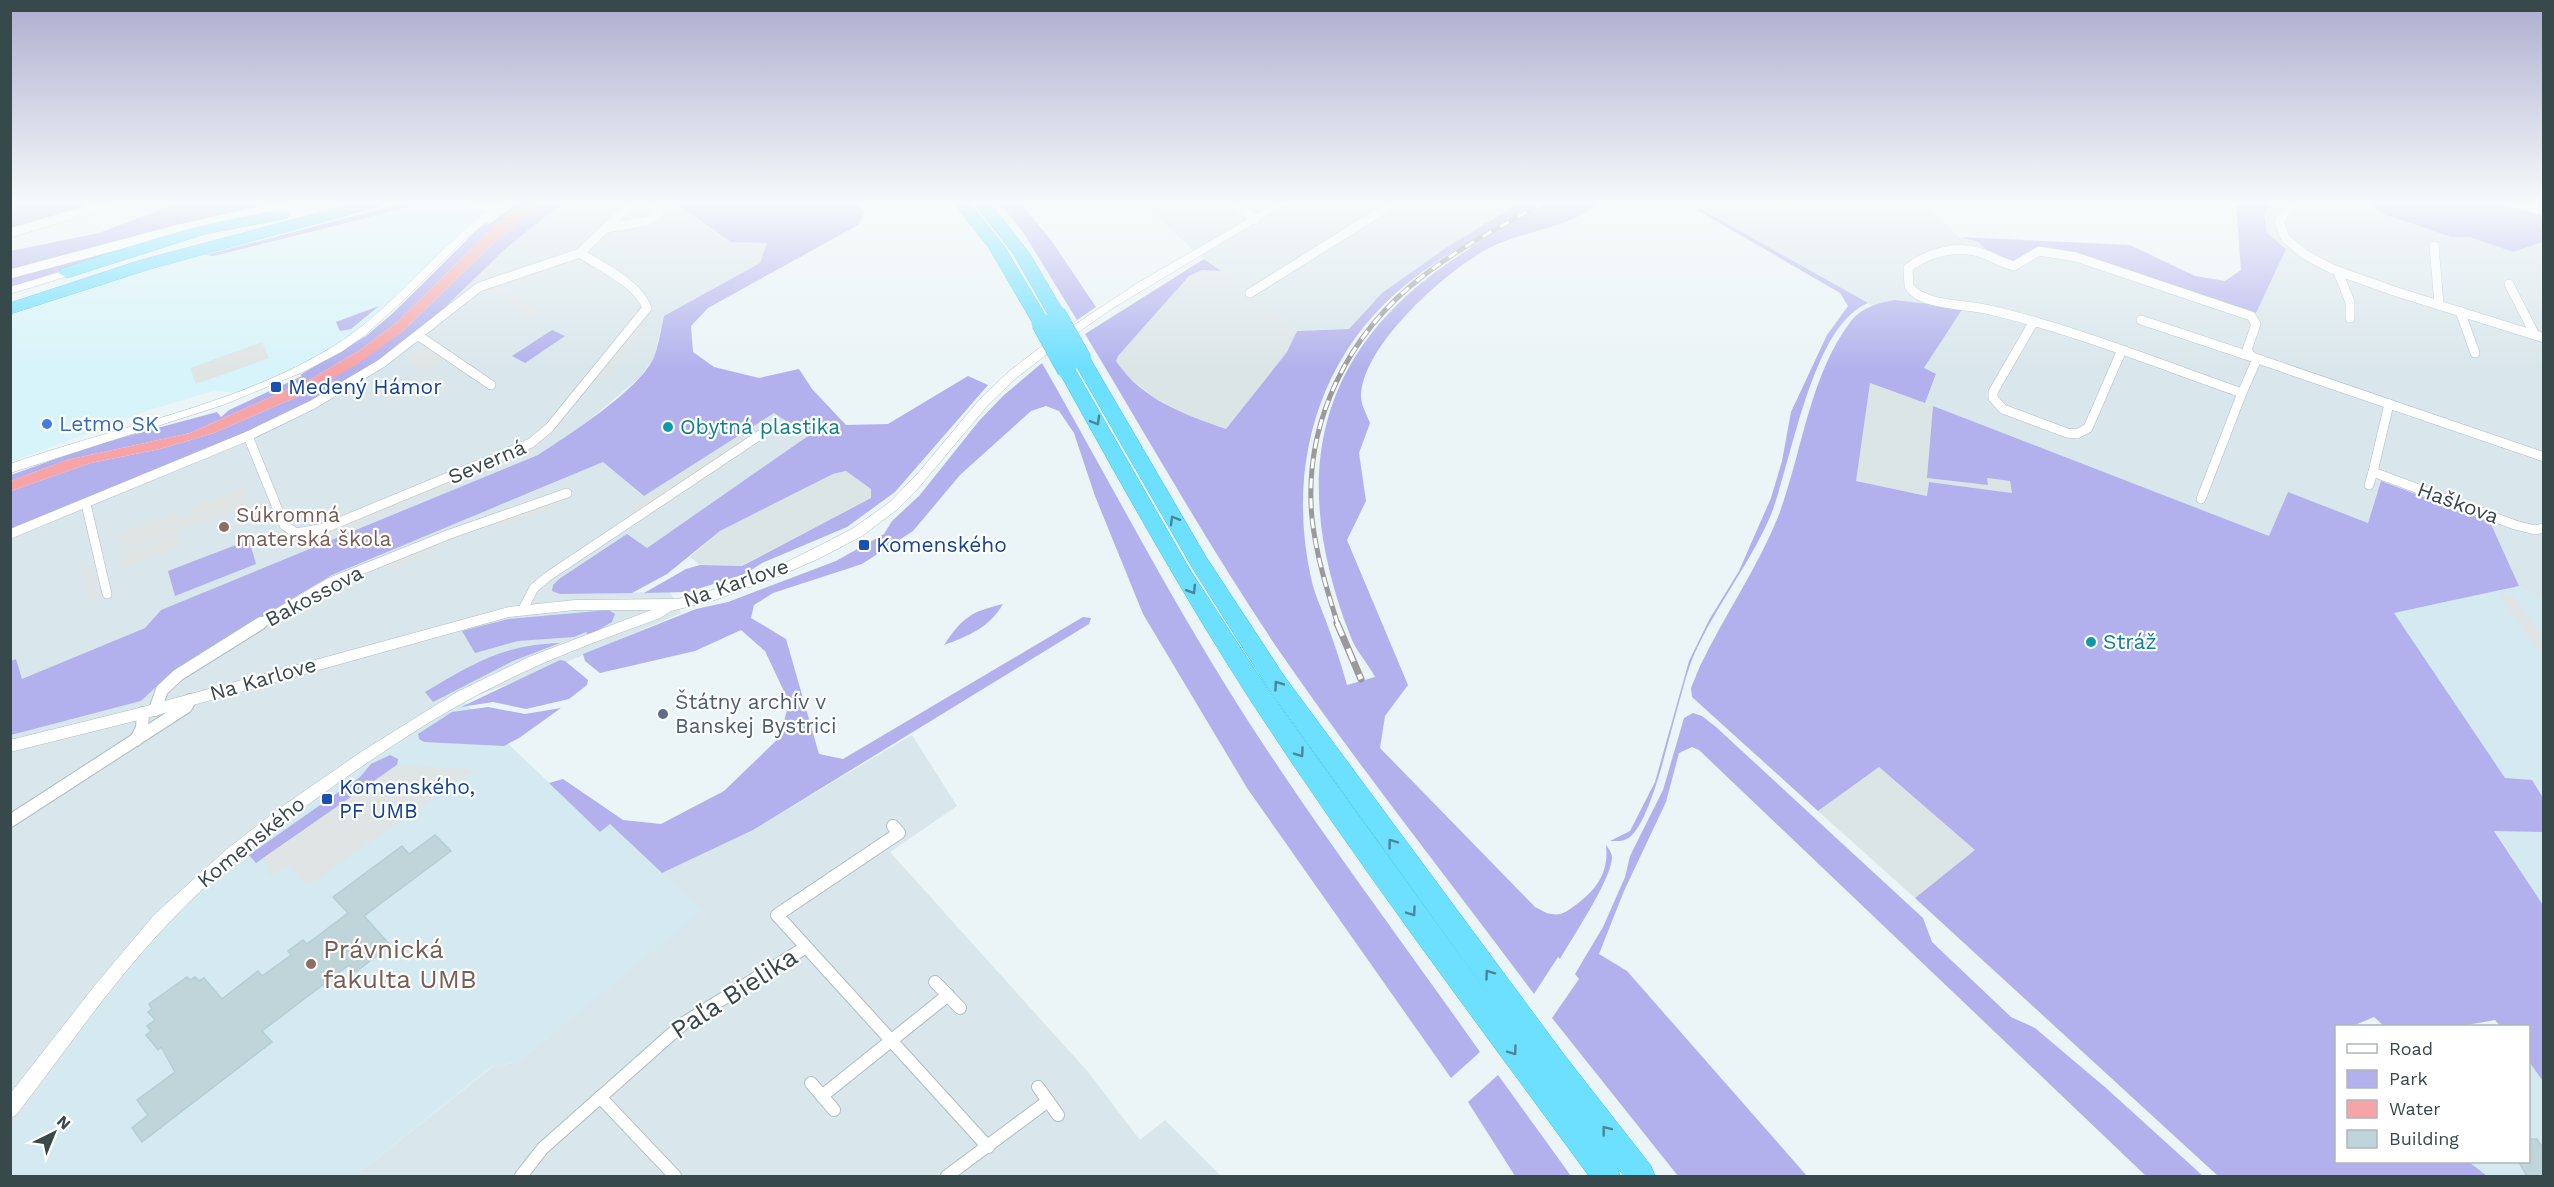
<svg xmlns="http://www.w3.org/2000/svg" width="2554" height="1187" viewBox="0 0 2554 1187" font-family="'Work Sans',sans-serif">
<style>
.residential{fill:#d9e6eb}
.commercial{fill:#d6f4f9}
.industrial{fill:#dce5e6}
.education{fill:#d4e9f0}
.green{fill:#b2b1ed}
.parking{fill:#dfe4e5}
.water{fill:#f6a4a7}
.building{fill:#bfd5d9;stroke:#b2cfd5;stroke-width:1.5}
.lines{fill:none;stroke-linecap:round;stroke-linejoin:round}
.minor-far1-casing{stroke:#acbfc3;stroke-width:10}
.minor-casing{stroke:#acbfc3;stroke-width:14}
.tertiary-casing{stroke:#acbfc3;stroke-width:1}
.motorway-casing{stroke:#32c8ea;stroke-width:1}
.minor-far1{stroke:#fff;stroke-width:9}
.minor{stroke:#fff;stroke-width:12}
.tertiary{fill:#fff;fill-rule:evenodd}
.motorway{fill:#6ddfff;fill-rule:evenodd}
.rail-far1-casing{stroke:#9a9a9a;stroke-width:5}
.rail-casing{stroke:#9a9a9a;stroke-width:7}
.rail-far1{stroke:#fff;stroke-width:3;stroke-dasharray:10;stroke-linecap:butt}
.rail{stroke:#fff;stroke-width:4.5;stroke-dasharray:14;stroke-linecap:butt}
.motorway-bridge-casing{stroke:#32c8ea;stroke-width:20;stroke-linecap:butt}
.motorway-bridge{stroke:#6ddfff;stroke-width:19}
.oneway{stroke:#4d8594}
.transit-dot{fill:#1a4fb4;stroke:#fff;stroke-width:2}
.shop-dot{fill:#3f7fe0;stroke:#fff;stroke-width:2}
.culture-dot{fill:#0f9aa8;stroke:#fff;stroke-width:2}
.education-dot{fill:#8d6e63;stroke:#fff;stroke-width:2}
.service-dot{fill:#5c6f8a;stroke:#fff;stroke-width:2}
.labels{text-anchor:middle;stroke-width:4.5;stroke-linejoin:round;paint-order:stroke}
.transit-label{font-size:21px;fill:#164399;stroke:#fff;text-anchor:start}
.shop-label{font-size:21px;fill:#366cbe;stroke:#fff;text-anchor:start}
.culture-label{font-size:21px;fill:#0d838f;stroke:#fff;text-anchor:start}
.street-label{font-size:21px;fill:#38494c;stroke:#fff}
.education-label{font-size:21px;fill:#785e54;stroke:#fff;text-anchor:start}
.service-label{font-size:21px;fill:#4e5e75;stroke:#fff;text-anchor:start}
.near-education-label{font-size:26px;fill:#785e54;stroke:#fff;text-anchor:start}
.near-street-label{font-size:26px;fill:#38494c;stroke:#fff}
</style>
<rect width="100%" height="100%" fill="#ebf4f6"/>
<g class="residential">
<polygon points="562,203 676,203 731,242 767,243 760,263 664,316 654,358 639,378 588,421 538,455 161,610 145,628 21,680 16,659 11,661 11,530 244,434 462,291 504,250"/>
<polygon points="1143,203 1520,203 1447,247 1382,293 1349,329 1297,331 1192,249"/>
<polygon points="1708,203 1923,203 1959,237 1978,242 1991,255 2015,262 2029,251 2039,247 2053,248 2256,313 2286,249 2267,233 2264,214 2273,203 2354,203 2450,237 2469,237 2513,252 2543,242 2543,600 2519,586 2490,522 2381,481 2368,523 2288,492 2269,537 1925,403 1936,375 1924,369 1962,308 1895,300 1873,306 1699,208"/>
<polygon points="774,413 808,436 647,548 560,594 670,592 681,613 560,665 463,701 361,769 260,841 192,896 110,992 11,1128 11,735 141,701 168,676 203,652 332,575 603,462 644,496"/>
<polygon points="912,735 957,806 890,852 1088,1072 1140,1140 1165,1120 1221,1176 355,1176 492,1067 518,1062 701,911 662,873 753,830"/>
</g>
<polygon class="commercial" points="404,203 464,203 493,212 376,325 322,360 248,393 213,391 143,412 11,462 11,315 188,258"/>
<g class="industrial">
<polygon points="1202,270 1221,271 1297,331 1287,352 1226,429 1181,413 1152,396 1126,375 1116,361 1118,356 1189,276"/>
<polygon points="1870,383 1933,406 1928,478 1988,484 1986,478 2010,481 2012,493 1929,482 1928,496 1855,481"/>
<polygon points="846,471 871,489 871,498 741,566 700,565 690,557 720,531 833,474"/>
<polygon points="1879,767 1976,850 1915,898 1818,811"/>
</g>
<g class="education">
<polygon points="2519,586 2543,600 2543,905 2494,830 2540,831 2394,613"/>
<polygon points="463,701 600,831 610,824 702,911 518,1062 491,1067 355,1176 11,1176 11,1128 110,992 192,896 260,841 361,769"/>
<polygon points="2529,1062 2543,1081 2543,1176 2487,1176 2469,1162 2528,1162"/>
</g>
<g class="green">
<polygon points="11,203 101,203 11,231"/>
<polygon points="178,203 275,203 146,241 11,288 11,251 99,233"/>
<polygon points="404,203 425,203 214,256 206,255"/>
<polygon points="518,203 525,203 505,216 396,323 360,350 311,379 190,433 67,460 11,481 11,475 94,445 217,412 221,417 229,410 302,376 300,375 366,336 392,314 484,223 489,224"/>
<polygon points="542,203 562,203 504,250 437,315 354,379 244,434 11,530 11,491 91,463 160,449 214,433 315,389 402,332 486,250"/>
<path d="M 676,203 L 856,203 L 864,212 L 858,225 L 708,308 L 691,326 L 693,352 L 714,367 L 759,378 L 799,369 L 812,389 L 846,425 L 888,424 L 968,376 L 988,385 L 895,492 L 847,527 L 762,563 L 745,574 L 688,592 L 644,593 L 686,569 L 700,565 L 742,566 L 871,498 L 871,489 L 846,471 L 833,474 L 720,531 L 667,574 L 632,593 L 560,594 L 552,591 L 553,585 L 559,579 L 627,534 L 647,548 L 808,436 L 774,413 L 644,496 L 603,462 L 332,575 L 203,652 L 168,676 L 141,701 L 11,735 L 11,661 L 16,659 L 22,679 L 145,628 L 161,610 L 538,455 C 568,435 640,390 654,357 C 659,344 661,329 664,316 L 760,263 L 767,243 L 731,242 Z"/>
<polygon points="999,203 1020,203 1051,240 1096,307 1077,320 1023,232"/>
<path d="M 1520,203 L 1537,203 C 1489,230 1438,256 1396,293 C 1314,366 1288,473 1311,578 C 1314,593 1321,607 1326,621 C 1334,642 1341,664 1347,685 L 1375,677 C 1368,663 1355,650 1350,635 C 1291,483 1311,356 1451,261 C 1481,241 1516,216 1549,204 C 1563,199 1584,203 1599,203 C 1567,229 1526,230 1489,248 C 1447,270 1361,346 1361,397 C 1361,405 1367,415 1370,423 L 1359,453 L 1366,501 L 1347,540 L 1408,685 L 1385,716 L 1380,748 L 1535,907 C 1540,909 1546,914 1552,914 C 1562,916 1569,910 1577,904 C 1597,889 1609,872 1606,845 C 1609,849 1612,853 1612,858 C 1611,880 1572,938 1560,959 L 1558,957 L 1534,994 C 1450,881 1362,771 1282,655 C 1211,551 1150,441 1085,334 L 1204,259 L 1221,271 L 1202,270 L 1189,276 L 1118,356 L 1116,361 C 1141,399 1185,415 1226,429 L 1287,352 L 1297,331 L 1349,329 L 1382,293 L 1447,247 Z"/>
<path d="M 2236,203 L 2273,203 L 2264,214 L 2267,233 L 2286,249 L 2256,313 L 2053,248 C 2036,247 2028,252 2015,262 L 1991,255 L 1978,242 L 1960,237 L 2130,245 L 2195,276 L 2225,281 L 2241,270 Z"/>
<polygon points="2364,203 2493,203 2543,215 2543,242 2513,252 2470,237 2451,237 2384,214"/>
<path d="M 1699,208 L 1868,303 C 1811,326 1792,463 1770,517 C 1748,568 1710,613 1690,665 C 1684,682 1680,700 1675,717 C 1667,745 1651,818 1631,836 C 1625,842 1617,841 1610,841 L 1630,831 L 1655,782 L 1689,661 L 1709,620 L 1739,571 L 1771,498 L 1782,461 L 1791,412 L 1827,335 L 1848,306 L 1840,293 L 1699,211 Z"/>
<path d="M 1895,300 L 1963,308 L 1924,368 L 1936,374 L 1925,403 L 1870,383 L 1856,481 L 1927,496 L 1929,482 L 2012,493 L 2010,481 L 1987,478 L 1988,485 L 1927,478 L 1933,406 L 2269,536 L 2288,492 L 2368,523 L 2381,481 L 2490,522 L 2519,586 L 2394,613 L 2505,778 L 2532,780 L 2543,798 L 2543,832 L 2494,831 L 2543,905 L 2543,1081 L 2529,1062 L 2528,1026 L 2500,1026 L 2495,1020 L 2461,1026 L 2384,1026 L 2374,1017 L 2353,1026 L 2336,1026 L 2335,1034 L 2336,1162 L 2469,1162 L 2487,1176 L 2218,1176 L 1915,898 L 1975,850 L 1879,767 L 1818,811 L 1692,697 L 1691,688 L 1700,666 C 1724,616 1757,569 1778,517 C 1802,454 1809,376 1851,321 C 1862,307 1878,303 1895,300 Z"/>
<polygon points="379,306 351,329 340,331 336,322"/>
<polygon points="552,330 565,336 525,363 512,356"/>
<path d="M 1042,363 C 1104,471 1161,581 1226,686 C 1304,812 1395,931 1480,1052 L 1451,1078 L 1247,788 L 1143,614 L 1095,496 L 1074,433 L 1059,411 L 1046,406 L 1031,411 L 960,475 L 913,531 L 862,564 L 773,593 L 754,605 L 751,618 L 786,639 L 819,754 L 843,759 L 1083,617 L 1091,618 L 1089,624 L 753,830 L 662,873 L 610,824 L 600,832 L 549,783 L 563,779 L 623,820 L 661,824 L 724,791 L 780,737 L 789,702 L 765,651 L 741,630 L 695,651 L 600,673 L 585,661 L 583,654 L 696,609 L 728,602 L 836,561 L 884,534 L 892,521 L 919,496 L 979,421 L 1003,396 Z"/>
<polygon points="249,540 256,564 175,596 168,571"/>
<path d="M 1003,604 C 989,628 968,636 944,645 C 962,618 970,612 1003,604 Z"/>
<polygon points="609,610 615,614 612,622 588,636 586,632 574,637 518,641 475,653 462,631 508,619"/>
<path d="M 560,643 L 513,661 L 433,702 L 425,692 C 474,663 502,645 560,643 Z"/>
<polygon points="560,660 565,661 588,680 587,685 569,699 526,709 493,702 461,707"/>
<polygon points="488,707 525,714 561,708 519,738 504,746 424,742 419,739 418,734 452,712"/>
<polygon points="1693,713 1702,716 1716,727 1923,918 1932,942 2011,1017 2035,1028 2106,1088 2203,1176 2146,1176 1699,750 1692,747 1679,753 1666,802 1624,891 1599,954 1627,971 1807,1176 1678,1176 1552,1018 1579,979 1575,974 1603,927 1625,877 1630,856 1663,790 1684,718"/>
<polygon points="390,755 398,759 397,765 256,863 249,855 360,777 371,764"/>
<polygon points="1498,1075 1571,1176 1515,1176 1468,1102"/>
</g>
<g class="parking">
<polygon points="492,284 541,314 535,318 486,287"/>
<polygon points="638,326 646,327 603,381 595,379"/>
<polygon points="262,342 269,358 196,384 190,368"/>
<polygon points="426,346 446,359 425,371 406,357"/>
<polygon points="750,430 755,433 633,515 628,511"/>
<polygon points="531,448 534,453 321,539 319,533"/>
<polygon points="242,487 248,505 123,552 119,533 178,511 180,517 191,512 190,507"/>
<polygon points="556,500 561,504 501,528 494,523"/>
<polygon points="178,533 181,545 122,568 119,555"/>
<polygon points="447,539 452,544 391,570 385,565"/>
<polygon points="92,564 100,598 89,602 81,568"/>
<polygon points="327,589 331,594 272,628 264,625"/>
<polygon points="2512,595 2543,636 2543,656 2499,596"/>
<polygon points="397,765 473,770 307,886 288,865 271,876 267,871 270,868 262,859"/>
</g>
<polygon class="water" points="525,203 542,203 486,250 402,332 359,363 315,389 214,433 160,449 91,463 11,491 11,481 67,460 190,433 311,379 360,350 396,323 505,216"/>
<g class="building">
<polygon points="435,835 451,851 364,916 390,945 356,972 349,965 262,1031 272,1042 142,1142 132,1128 148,1115 137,1100 175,1072 161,1047 158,1050 146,1035 151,1031 147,1026 155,1020 148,1012 152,1009 149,1004 187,977 190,980 195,977 199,981 204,978 222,999 258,971 262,976 291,955 288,951 303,940 307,944 348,913 333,897 402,846 409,854"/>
<polygon points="2529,1139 2537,1139 2544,1150 2544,1176 2527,1176 2518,1161 2529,1161"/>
</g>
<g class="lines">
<defs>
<g id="minor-far1">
<polyline points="473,203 495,209"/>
<polyline points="1235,203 1255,220"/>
<polyline points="2292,203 2279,221 2285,238 2304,254 2332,269 2397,292 2544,338"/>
<polyline points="2514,203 2544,210"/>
<polyline points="606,228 648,221 659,212 652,203"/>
<polyline points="10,233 111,203"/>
<polyline points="2434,246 2439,304"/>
<polyline points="2338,272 2350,302 2350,318"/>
<polyline points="10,274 171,231 292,203"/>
<polyline points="2509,284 2535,335"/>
<polyline points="1250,293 1394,203"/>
<polyline points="2460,311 2475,353"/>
<polyline points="2141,320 2252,357"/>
<polyline points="2034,321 1993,392 1993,398 2003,409 2067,433 2077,434 2088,428 2121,352"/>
<polyline points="419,336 491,385"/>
<path d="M 2257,359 L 2242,393 C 2159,364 2076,330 1990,310 C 1968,304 1920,306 1909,286 L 1908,268 C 1928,253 1954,245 1979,252 C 1991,256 2002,263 2014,266 L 2039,251 L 2076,257 L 2251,316 L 2256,324 L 2247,350 L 2252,357 L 2544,457"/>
<polyline points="2389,404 2373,472 2515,525 2535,530 2544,528"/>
<path d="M 248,436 L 284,525 L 296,533 L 325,528 L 531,443 L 549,428 L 647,308 C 637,282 602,268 580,253"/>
<polyline points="2369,485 2373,472"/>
<polyline points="2201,499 2242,393"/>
<polyline points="86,504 107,594"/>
<polyline points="10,534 248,436 312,405 382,363 479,287 580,253 631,203"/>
<polyline points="523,609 534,588 547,577 760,435"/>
<polyline points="258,625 331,582 450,534 567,493"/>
</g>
<g id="minor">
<polyline points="155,710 162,690 178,675 261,623"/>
<polyline points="136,740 142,728 143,713"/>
<polyline points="10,821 186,707 190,700"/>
<polyline points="893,826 899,833 777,915 988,1147"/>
<polyline points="935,982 960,1008"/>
<polyline points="811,1083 834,1110"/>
<polyline points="1038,1087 1058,1115"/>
<polyline points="822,1096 948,995"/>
<polyline points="600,1097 675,1176"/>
<polyline points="521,1176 543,1148 684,1023 806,947"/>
<polyline points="947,1176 1048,1101"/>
</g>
<g id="tertiary">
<path d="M 498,203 L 510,203 L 465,239 L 406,298 L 364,336 L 341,352 L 303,372 L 223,405 L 10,473 L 10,464 C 117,426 237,406 334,346 C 396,307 438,245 498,203 Z"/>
<path d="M 1276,203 L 1288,203 L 1113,308 L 1047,354 L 1015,379 L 988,405 L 915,492 L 899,508 L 862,536 L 820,558 L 777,577 L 715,600 L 671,611 L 660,618 C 606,638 552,657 501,683 C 443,711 388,748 335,785 C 275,828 215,872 165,927 C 110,985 65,1052 16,1115 L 10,1118 L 10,1094 L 96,984 L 154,915 L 227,849 L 280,808 L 361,752 L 457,692 L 529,657 L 651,610 L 575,610 L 509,617 L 143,719 L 10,752 L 10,740 L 143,707 L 509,607 L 575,600 L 678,599 L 716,589 L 789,561 L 852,529 L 890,502 L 919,472 L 979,400 L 1007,373 L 1038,349 L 1139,282 Z"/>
<polygon points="67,270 72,273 71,275 10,294 10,287"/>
</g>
<g id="motorway">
<polygon points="356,203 382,203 380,206 150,269 10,314 10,303 138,261"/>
<polygon points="954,203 970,203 1004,246 1050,323 1047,327 1035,327 989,248"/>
<polygon points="974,203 990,203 1030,254 1065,314 1062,318 1050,318 1014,255"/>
<path d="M 281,210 L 287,212 L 289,215 L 287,218 L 205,234 L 67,278 L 59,273 L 61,269 C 133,245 205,221 281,210 Z"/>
<path d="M 1082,354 L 1091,360 L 1206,557 L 1284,676 L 1565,1056 L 1651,1166 L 1655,1176 L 1624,1176 L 1617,1167 L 1620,1176 L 1589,1176 C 1475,1020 1357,864 1251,701 C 1182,594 1120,482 1058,370 L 1061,366 L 1073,366 L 1190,570 L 1268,690 L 1495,1004 L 1268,688 L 1192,567 L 1073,360 Z"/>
</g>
</defs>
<use href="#minor-far1" class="minor-far1-casing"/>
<use href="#minor" class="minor-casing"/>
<use href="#tertiary" class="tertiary-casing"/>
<use href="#motorway" class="motorway-casing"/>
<use href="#minor-far1" class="minor-far1"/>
<use href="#minor" class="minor"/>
<use href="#tertiary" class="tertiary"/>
<use href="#motorway" class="motorway"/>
<defs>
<path id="rail-far1" d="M 1338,625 C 1327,590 1316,555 1312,518 C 1303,423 1348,333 1423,276 C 1460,247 1503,225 1544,203"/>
<polyline id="rail" points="1337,623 1361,679"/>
</defs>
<use href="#rail-far1" class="rail-far1-casing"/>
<use href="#rail" class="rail-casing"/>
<use href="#rail-far1" class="rail-far1"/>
<use href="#rail" class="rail"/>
<defs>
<g id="motorway-bridge">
<polyline points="1056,314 1082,360"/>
<polyline points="1041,323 1067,370"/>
</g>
</defs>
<use href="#motorway-bridge" class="motorway-bridge-casing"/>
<use href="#motorway-bridge" class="motorway-bridge"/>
</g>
<defs><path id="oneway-chevron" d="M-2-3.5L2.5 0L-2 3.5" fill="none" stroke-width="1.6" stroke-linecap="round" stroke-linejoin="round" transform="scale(1.5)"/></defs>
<g class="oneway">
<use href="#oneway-chevron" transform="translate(1096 421) rotate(60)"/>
<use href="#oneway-chevron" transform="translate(1174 520) rotate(-120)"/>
<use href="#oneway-chevron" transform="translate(1192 590) rotate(58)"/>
<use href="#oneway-chevron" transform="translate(1278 685) rotate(-125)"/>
<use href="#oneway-chevron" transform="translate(1300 753) rotate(55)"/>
<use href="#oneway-chevron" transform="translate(1392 843) rotate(-126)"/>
<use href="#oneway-chevron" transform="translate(1412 912) rotate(55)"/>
<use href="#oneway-chevron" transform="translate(1489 974) rotate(-126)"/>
<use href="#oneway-chevron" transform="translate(1513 1051) rotate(54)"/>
<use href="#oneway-chevron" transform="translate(1606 1130) rotate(-128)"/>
</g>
<linearGradient id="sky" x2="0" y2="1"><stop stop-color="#adaece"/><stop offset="0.55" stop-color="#f6fafb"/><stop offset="1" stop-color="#f6fafb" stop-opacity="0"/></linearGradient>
<rect width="2554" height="369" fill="url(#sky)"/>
<g class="transit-dot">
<rect x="270" y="381" width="12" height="12" rx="3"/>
<rect x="858" y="539" width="12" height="12" rx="3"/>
<rect x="321" y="793" width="12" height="12" rx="3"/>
</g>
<circle class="shop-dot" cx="47" cy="424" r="6"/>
<g class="culture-dot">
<circle cx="668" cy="427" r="6"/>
<circle cx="2091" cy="642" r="6"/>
</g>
<g class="education-dot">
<circle cx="224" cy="527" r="6"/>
<circle cx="311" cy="964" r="6"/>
</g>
<circle class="service-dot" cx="663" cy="714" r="6"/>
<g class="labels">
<g class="transit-label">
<text x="288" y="394">Medený Hámor</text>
<text x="876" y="552">Komenského</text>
<text x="339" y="794">Komenského,<tspan x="339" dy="24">PF UMB</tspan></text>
</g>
<g class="shop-label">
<text x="59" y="431">Letmo SK</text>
</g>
<g class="culture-label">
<text x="680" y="434">Obytná plastika</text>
<text x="2103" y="649">Stráž</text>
</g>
<g class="street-label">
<text transform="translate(487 462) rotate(-23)" y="7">Severná</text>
<text transform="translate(2458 503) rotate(20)" y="7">Haškova</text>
<text transform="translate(736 583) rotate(-19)" y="7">Na Karlove</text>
<text transform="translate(314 596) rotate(-28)" y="7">Bakossova</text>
<text transform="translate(263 679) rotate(-16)" y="7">Na Karlove</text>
<text transform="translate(251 842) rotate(-39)" y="7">Komenského</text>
</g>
<g class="education-label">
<text x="236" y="522">Súkromná<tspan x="236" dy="24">materská škola</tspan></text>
</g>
<g class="service-label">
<text x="675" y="709">Štátny archív v<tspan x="675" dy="24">Banskej Bystrici</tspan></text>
</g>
<g class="near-education-label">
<text x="323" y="958">Právnická<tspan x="323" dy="30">fakulta UMB</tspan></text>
</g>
<g class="near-street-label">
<text transform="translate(734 993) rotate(-33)" y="9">Paľa Bielika</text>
</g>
</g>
<rect width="2554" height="1187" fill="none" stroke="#38494c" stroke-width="24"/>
<rect x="2335" y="1025" width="195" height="138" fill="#ffffff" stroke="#afb6b7" stroke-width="1.5"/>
<rect x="2347" y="1044" width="30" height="9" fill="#ffffff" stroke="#afb6b7" stroke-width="1.5"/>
<text x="2389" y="1055" font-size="18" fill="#38494c">Road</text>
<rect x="2347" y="1070" width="30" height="18" fill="#b2b1ed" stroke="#afb6b7" stroke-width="1.5"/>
<text x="2389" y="1085" font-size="18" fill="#38494c">Park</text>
<rect x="2347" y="1100" width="30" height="18" fill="#f6a4a7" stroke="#afb6b7" stroke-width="1.5"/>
<text x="2389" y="1115" font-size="18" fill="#38494c">Water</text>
<rect x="2347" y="1130" width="30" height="18" fill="#bfd5d9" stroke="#afb6b7" stroke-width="1.5"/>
<text x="2389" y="1145" font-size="18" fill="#38494c">Building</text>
<g transform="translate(54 1133) rotate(43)" stroke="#ffffff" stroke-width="4.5" paint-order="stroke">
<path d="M0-4.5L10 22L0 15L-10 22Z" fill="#38494c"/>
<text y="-9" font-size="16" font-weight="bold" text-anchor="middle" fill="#38494c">N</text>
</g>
</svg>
